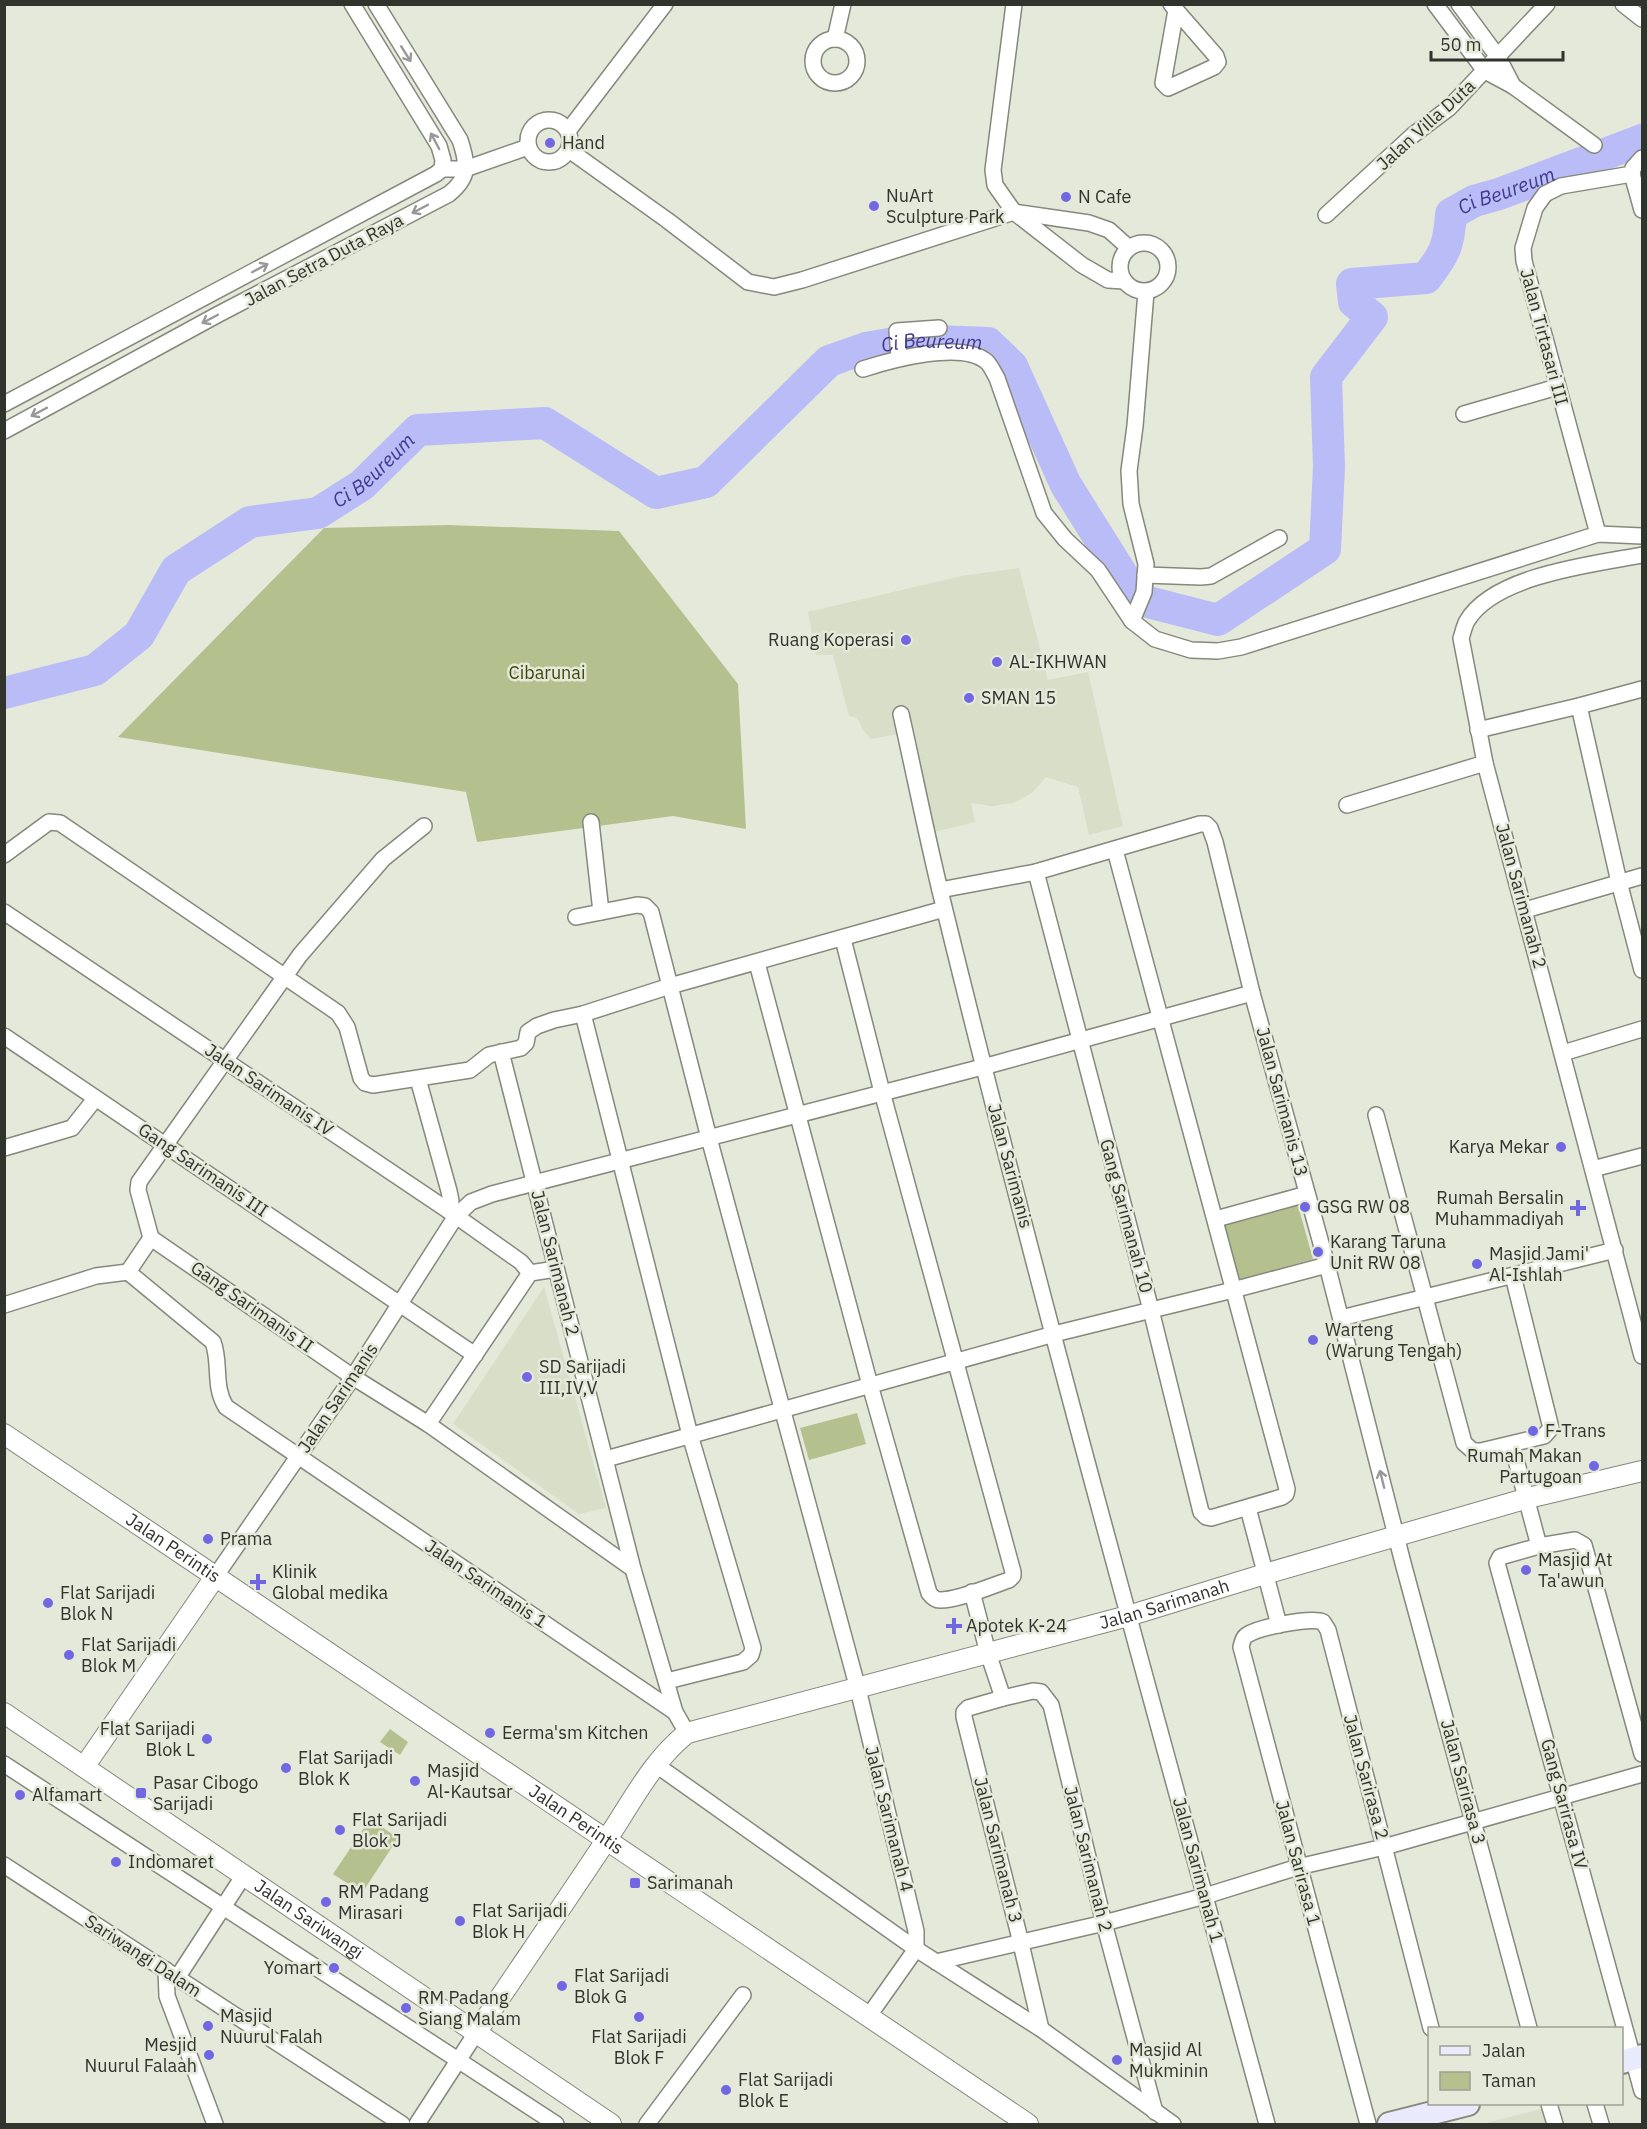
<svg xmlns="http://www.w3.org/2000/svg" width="1647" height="2129" viewBox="0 0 1647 2129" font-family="'IBM Plex Sans',sans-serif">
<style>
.built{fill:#d8dec8}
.green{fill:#b4c08d}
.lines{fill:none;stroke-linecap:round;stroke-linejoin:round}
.river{stroke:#babcf7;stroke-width:32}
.minor-casing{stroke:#85887b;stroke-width:18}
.tertiary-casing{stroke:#85887b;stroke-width:22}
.secondary-casing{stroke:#85887b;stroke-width:26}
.minor{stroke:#fff;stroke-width:15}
.tertiary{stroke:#fff;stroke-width:20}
.secondary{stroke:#e9eafb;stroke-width:22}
.oneway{stroke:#989996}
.poi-dot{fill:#7167e2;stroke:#e5e9da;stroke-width:2}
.labels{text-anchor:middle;stroke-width:5;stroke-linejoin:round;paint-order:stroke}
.street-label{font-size:18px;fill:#31332d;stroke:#e5e9da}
.poi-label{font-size:18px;fill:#31332d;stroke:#e5e9da;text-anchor:start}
.park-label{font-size:18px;fill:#3d470c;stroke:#e5e9da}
.water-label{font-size:20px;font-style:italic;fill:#40388b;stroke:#e5e9da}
</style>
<rect width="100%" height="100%" fill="#e5e9da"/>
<g class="built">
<polygon points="1019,568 1048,680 1088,672 1123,826 1089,835 1078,787 1046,777 1032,793 1013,803 992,806 971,803 975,822 934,832 914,731 871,739 864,731 857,718 849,716 833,655 816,655 808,612 961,576"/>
<polygon points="544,1287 606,1508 579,1514 453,1424"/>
<polygon points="1548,2107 1552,2124 1482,2124"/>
</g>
<g class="green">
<polygon points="448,525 619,531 738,684 746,829 673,816 477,842 466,792 118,737 324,528"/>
<polygon points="1297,1202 1313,1259 1238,1280 1222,1224"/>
<polygon points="857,1413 866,1444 809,1460 800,1428"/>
<polygon points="390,1729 408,1742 400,1755 380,1742"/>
<polygon points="370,1819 398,1838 362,1893 333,1874"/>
</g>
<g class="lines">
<path class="river" id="s1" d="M 4,693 L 95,670 L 139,635 L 176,570 L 250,522 L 318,513 L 362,485 L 418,430 L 545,423 L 656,493 L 706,482 L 829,361 L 866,348 L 912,340 L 988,343 L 1012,366 L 1066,485 L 1133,592 L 1144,601 L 1218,620 L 1325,549 L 1329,467 L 1326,377 L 1372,317 L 1354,302 L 1352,284 L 1426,278 C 1445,254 1449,245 1451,214 L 1474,201 L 1499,194 L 1642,140"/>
<defs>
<g id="minor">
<polyline points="1014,4 993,170 995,185 1014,212 1082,265 1108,280 1124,281"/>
<polyline points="1171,4 1176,10 1216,56 1218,62 1214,67 1168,88 1163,83 1176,10"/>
<polyline points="1435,4 1485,71 1513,86 1594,145"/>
<polyline points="1459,4 1498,57 1513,86"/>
<polyline points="1623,4 1642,19"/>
<polyline points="835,39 843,4"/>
<circle cx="835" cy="61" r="22"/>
<circle cx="549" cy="141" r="21"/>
<polyline points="568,131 665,4"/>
<polyline points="569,150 667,220 748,282 774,287 802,280 1014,212 1089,223 1109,230 1129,248"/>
<polyline points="442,169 465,169 528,147"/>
<polyline points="1632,174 1642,210"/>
<polyline points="1632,174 1633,168 1642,158"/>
<polyline points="1326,215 1413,135 1449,108 1547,4"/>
<circle cx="1144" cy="267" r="24"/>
<polyline points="899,358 897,331 939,328"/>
<path d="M 863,369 C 891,360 962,340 987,362 C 991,366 994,373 997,378 L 1044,513 L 1065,539 L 1098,570 L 1132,621 L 1155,639 L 1191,650 L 1218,651 L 1241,647 L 1598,534 L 1642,536"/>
<polyline points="4,404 436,174 442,169 443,160 439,146 352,4"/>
<polyline points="1464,414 1557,387"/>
<path d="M 4,431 L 217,315 L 449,194 C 470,177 468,164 460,140 L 376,4"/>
<polyline points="1598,534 1524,261 1523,248 1535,208 1545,194 1561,186 1632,174"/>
<path d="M 1642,555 C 1594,564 1494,575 1467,621 C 1464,626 1463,633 1461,638 L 1485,763 L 1642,1356"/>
<polyline points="1145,575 1201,577 1211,576 1279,538"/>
<polyline points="1132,621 1144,592 1146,564 1131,504 1129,471 1135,426 1146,292"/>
<polyline points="1579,706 1619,882 1642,970"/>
<path d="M 901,714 C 916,781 929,848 946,915 C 1045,1320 1158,1722 1267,2124"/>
<polyline points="1478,730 1579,706 1642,689"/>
<polyline points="1347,805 1485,763"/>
<polyline points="591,822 601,912"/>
<polyline points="4,855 49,822 60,823 338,1013 347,1027 361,1078 365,1083 373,1085 470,1070 489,1055 521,1048 526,1043 528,1032 537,1026 554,1020 583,1014 670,986 944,909"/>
<path d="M 1036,872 L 1151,1310 L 1201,1512 L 1206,1517 L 1211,1518 L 1282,1497 L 1286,1494 L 1287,1489 C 1229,1276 1174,1063 1115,850"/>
<polyline points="940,890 1036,872 1200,824 1206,824 1210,828 1215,842 1252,993 1327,1265 1403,1563 1529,2028"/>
<polyline points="1525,910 1642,876"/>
<polyline points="4,912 449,1211 521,1262 530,1273"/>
<polyline points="576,917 637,905 645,906 651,912 709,1138 858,1689 916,1931 916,1949 868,2017"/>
<path d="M 757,963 L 870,1385 L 929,1593 C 932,1597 935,1600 940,1600 C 959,1600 991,1586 1009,1580 L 1013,1576 L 1013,1572 L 882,1092 L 843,939"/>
<polyline points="583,1014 690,1435 753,1648 751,1655 743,1662 667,1681"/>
<polyline points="4,1036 475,1355"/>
<polyline points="501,1052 633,1569 675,1712 687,1733"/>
<polyline points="1563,1053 1642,1029"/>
<polyline points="418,1079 449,1191 451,1201 449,1211"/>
<polyline points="1376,1115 1464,1443 1473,1451 1481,1451 1544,1436 1551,1428 1513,1276"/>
<polyline points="4,1148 72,1128 95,1099"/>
<polyline points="1593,1169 1642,1156"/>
<polyline points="1216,1219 1307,1194"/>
<path d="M 151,1238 L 128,1272 L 213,1342 C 221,1363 213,1387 226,1407 L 675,1712"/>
<polyline points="151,1238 353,1377 428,1424 633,1569"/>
<polyline points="151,1238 138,1190 139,1182 300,955 383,859 424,826"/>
<polyline points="4,1305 96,1276 128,1272"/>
<polyline points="1341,1318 1615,1250"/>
<polyline points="428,1424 530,1273 556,1269"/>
<polyline points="1512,1445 1539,1546"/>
<polyline points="606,1459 1054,1334 1233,1290 1327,1265"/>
<polyline points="1248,1508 1279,1625"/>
<polyline points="215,1577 353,1377 456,1216 471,1202 492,1194 994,1064 1252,993"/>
<polyline points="972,1592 988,1653 1003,1698 1033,1691 1041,1692 1051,1705 1104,1923 1155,2112"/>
<polyline points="1003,1698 968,1708 964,1712 964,1717 1018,1931 1041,2029"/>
<polyline points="1642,1754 1584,1545 1575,1540 1539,1546 1500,1557 1497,1563 1642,2091"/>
<polyline points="4,1764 556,2124"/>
<polyline points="655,1764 916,1949 1041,2029 1173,2124"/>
<polyline points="4,1865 402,2124"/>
<polyline points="936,1962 1104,1923 1205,1896 1298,1867 1384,1847 1642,1774"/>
<polyline points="166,1970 167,1996 215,2124"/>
<polyline points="177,1978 244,1875"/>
<polyline points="1549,2104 1555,2124"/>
<polyline points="1595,2104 1601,2124"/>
<polyline points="417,2124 476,2033"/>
<polyline points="647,2124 743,1995"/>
<path d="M 1368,2124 L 1241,1647 C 1242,1643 1243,1637 1247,1635 C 1259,1627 1311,1617 1323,1622 L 1328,1630 L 1431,2028"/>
</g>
<g id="tertiary">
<path id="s2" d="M 4,1434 L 1028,2124"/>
<path id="s3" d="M 4,1713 L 611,2124"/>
<polyline points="84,1767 215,1577"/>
<path id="s4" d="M 476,2033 C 519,1969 564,1904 607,1839 C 632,1802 651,1762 687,1733 L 1128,1616 L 1265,1574 L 1528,1498 L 1642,1471"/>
</g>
<g id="secondary">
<polyline points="1622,2062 1642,2056"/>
<polyline points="1389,2124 1468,2104"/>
</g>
</defs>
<use href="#minor" class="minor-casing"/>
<use href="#tertiary" class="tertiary-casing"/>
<use href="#secondary" class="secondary-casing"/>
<use href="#minor" class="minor"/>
<use href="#tertiary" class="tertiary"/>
<use href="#secondary" class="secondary"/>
</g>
<defs><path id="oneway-shaft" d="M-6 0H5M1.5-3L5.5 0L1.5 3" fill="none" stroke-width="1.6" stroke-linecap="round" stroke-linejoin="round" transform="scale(1.5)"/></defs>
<g class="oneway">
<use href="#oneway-shaft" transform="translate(406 54) rotate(58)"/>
<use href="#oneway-shaft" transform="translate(435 141) rotate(-118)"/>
<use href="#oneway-shaft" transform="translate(420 209) rotate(152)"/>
<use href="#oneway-shaft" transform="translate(260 268) rotate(-28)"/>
<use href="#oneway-shaft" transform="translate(210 319) rotate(152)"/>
<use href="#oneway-shaft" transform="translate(39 412) rotate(152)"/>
<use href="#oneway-shaft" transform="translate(1382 1479) rotate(-104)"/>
</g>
<g class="poi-dot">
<circle cx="550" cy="143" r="6"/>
<circle cx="1066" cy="197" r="6"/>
<circle cx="874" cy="206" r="6"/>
<circle cx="906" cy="640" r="6"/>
<circle cx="997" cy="662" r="6"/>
<circle cx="969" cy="698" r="6"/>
<circle cx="1561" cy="1147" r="6"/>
<circle cx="1305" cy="1207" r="6"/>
<path d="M1575 1199h6v6h6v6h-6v6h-6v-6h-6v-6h6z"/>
<circle cx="1318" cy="1252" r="6"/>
<circle cx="1477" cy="1264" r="6"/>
<circle cx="1313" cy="1340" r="6"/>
<circle cx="527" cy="1377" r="6"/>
<circle cx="1533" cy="1431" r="6"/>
<circle cx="1594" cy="1466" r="6"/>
<circle cx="208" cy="1539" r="6"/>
<circle cx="1526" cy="1570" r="6"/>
<path d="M255 1573h6v6h6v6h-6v6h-6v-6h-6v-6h6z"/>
<circle cx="48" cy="1603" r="6"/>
<path d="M951 1617h6v6h6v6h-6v6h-6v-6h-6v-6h6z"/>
<circle cx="69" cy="1655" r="6"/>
<circle cx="490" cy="1733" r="6"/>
<circle cx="207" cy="1739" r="6"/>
<circle cx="286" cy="1768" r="6"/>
<circle cx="415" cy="1781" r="6"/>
<rect x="135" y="1787" width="12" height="12" rx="3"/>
<circle cx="20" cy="1795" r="6"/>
<circle cx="340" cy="1830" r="6"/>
<circle cx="116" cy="1862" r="6"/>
<rect x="629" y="1877" width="12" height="12" rx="3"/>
<circle cx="326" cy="1902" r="6"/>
<circle cx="460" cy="1921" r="6"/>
<circle cx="334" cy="1968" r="6"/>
<circle cx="562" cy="1986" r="6"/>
<circle cx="406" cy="2008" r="6"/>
<circle cx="639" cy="2017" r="6"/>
<circle cx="208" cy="2026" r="6"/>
<circle cx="209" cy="2055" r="6"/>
<circle cx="1117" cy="2060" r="6"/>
<circle cx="726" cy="2090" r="6"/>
</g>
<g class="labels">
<g class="street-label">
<text transform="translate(1426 125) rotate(-42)" y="6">Jalan Villa Duta</text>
<text transform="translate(324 260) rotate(-28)" y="6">Jalan Setra Duta Raya</text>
<text transform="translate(1544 337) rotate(75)" y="6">Jalan Tirtasari III</text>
<text transform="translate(1521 896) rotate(75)" y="6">Jalan Sarimanah 2</text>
<text transform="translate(269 1090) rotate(34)" y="6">Jalan Sarimanis IV</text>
<text transform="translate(1282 1102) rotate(75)" y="6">Jalan Sarimanis 13</text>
<text transform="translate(1010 1166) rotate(75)" y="6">Jalan Sarimanis</text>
<text transform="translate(203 1170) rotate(34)" y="6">Gang Sarimanis III</text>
<text transform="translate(1126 1216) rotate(75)" y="6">Gang Sarimanah 10</text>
<text transform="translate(555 1263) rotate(76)" y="6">Jalan Sarimanah 2</text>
<text transform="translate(252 1307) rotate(35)" y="6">Gang Sarimanis II</text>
<text transform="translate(338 1398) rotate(-56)" y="6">Jalan Sarimanis</text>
<text dy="6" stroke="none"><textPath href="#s2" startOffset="204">Jalan Perintis</textPath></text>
<text transform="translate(486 1584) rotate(34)" y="6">Jalan Sarimanis 1</text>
<text dy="6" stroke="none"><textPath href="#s4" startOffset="862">Jalan Sarimanah</textPath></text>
<text transform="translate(1366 1777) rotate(75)" y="6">Jalan Sarirasa 2</text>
<text transform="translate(1463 1782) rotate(75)" y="6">Jalan Sarirasa 3</text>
<text transform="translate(1564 1804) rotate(75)" y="6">Gang Sarirasa IV</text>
<text dy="6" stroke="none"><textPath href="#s2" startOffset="690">Jalan Perintis</textPath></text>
<text transform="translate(889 1819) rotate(76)" y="6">Jalan Sarimanah 4</text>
<text transform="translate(998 1850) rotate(76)" y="6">Jalan Sarimanah 3</text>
<text transform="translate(1088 1859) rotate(76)" y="6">Jalan Sarimanah 2</text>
<text transform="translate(1298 1863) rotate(75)" y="6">Jalan Sarirasa 1</text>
<text transform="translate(1198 1870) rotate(75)" y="6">Jalan Sarimanah 1</text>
<text dy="6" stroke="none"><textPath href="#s3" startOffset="368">Jalan Sariwangi</textPath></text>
<text transform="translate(143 1956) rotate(33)" y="6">Sariwangi Dalam</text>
</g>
<g class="poi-label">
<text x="562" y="149">Hand</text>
<text x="886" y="202">NuArt<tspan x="886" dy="21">Sculpture Park</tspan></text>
<text x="1078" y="203">N Cafe</text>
<text x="894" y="646" text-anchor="end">Ruang Koperasi</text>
<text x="1009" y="668">AL-IKHWAN</text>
<text x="981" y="704">SMAN 15</text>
<text x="1549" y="1153" text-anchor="end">Karya Mekar</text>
<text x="1564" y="1204" text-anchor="end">Rumah Bersalin<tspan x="1564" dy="21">Muhammadiyah</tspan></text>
<text x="1317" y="1213">GSG RW 08</text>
<text x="1330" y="1248">Karang Taruna<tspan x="1330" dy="21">Unit RW 08</tspan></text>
<text x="1489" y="1260">Masjid Jami'<tspan x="1489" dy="21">Al-Ishlah</tspan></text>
<text x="1325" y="1336">Warteng<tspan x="1325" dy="21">(Warung Tengah)</tspan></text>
<text x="539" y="1373">SD Sarijadi<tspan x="539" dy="21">III,IV,V</tspan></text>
<text x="1545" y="1437">F-Trans</text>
<text x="1582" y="1462" text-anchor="end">Rumah Makan<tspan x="1582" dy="21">Partugoan</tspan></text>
<text x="220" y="1545">Prama</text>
<text x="1538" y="1566">Masjid At<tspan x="1538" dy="21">Ta'awun</tspan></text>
<text x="272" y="1578">Klinik<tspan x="272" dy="21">Global medika</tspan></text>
<text x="60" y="1599">Flat Sarijadi<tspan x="60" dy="21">Blok N</tspan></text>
<text x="966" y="1632">Apotek K-24</text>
<text x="81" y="1651">Flat Sarijadi<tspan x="81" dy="21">Blok M</tspan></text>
<text x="195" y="1735" text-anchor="end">Flat Sarijadi<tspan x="195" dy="21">Blok L</tspan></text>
<text x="502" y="1739">Eerma'sm Kitchen</text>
<text x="298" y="1764">Flat Sarijadi<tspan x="298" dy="21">Blok K</tspan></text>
<text x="427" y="1777">Masjid<tspan x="427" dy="21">Al-Kautsar</tspan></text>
<text x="153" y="1789">Pasar Cibogo<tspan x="153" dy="21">Sarijadi</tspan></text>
<text x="32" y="1801">Alfamart</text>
<text x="352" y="1826">Flat Sarijadi<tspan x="352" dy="21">Blok J</tspan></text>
<text x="128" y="1868">Indomaret</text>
<text x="647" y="1889">Sarimanah</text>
<text x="338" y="1898">RM Padang<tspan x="338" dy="21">Mirasari</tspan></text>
<text x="472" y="1917">Flat Sarijadi<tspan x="472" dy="21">Blok H</tspan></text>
<text x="322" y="1974" text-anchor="end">Yomart</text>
<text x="574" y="1982">Flat Sarijadi<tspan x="574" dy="21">Blok G</tspan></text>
<text x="418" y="2004">RM Padang<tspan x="418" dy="21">Siang Malam</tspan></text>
<text x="220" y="2022">Masjid<tspan x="220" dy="21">Nuurul Falah</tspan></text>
<text x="639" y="2043" text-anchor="middle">Flat Sarijadi<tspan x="639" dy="21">Blok F</tspan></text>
<text x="197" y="2051" text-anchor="end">Mesjid<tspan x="197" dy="21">Nuurul Falaah</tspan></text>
<text x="1129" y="2056">Masjid Al<tspan x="1129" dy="21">Mukminin</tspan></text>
<text x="738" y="2086">Flat Sarijadi<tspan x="738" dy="21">Blok E</tspan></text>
</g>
<g class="park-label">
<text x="547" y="679">Cibarunai</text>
</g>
<g class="water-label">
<text dy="7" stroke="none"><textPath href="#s1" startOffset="2160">Ci Beureum</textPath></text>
<text dy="7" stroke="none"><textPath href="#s1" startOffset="1100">Ci Beureum</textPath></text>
<text dy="7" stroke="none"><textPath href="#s1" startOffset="452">Ci Beureum</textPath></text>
</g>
</g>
<rect width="1647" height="2129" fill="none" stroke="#31332d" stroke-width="12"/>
<rect x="1428" y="2027" width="195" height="78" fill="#e5e9da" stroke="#9da095" stroke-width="1.5"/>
<rect x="1440" y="2046" width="30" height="9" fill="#e9eafb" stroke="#9da095" stroke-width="1.5"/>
<text x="1482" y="2057" font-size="18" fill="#31332d">Jalan</text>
<rect x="1440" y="2072" width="30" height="18" fill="#b4c08d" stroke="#9da095" stroke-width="1.5"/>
<text x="1482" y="2087" font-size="18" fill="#31332d">Taman</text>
<path d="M1431 51v9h132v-9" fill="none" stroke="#31332d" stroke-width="3"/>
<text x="1440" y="51" font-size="18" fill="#31332d" stroke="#e5e9da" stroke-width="4.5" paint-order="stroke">50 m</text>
</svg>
